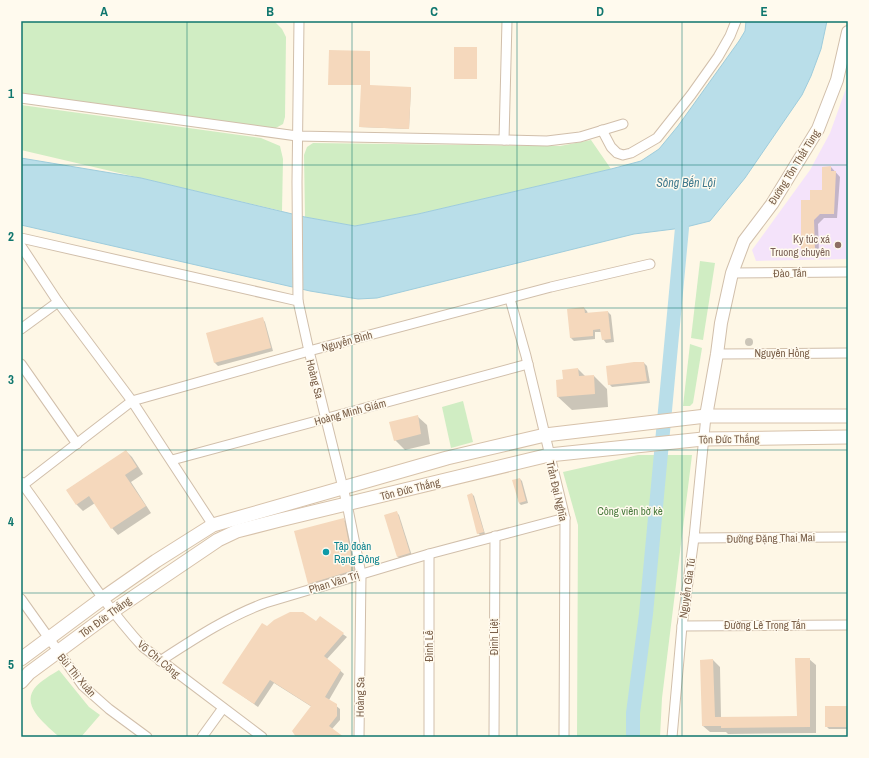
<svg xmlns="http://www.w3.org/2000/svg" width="869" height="758" viewBox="0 0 869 758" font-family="'Archivo Narrow',sans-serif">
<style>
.education{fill:#f4e3fa}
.green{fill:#d0edc3}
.water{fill:#b9dee9;stroke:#9eccdc}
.shadow{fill:#0003}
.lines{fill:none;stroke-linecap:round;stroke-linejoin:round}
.river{stroke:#b9dee9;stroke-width:14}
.building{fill:#f5d8bc}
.minor-casing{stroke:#d1bfab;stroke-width:11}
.tertiary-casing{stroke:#d1bfab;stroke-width:14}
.secondary-casing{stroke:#d7c2ab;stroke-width:15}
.minor{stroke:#fff;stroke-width:9}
.tertiary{stroke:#fff;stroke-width:12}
.secondary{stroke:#fff;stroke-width:13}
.grid{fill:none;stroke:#0f766e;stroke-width:1;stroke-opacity:0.55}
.education-dot{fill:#8d6e63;stroke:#fffaee;stroke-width:1.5}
.culture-dot{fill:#0f9aa8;stroke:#fffaee;stroke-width:1.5}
.labels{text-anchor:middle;stroke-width:3;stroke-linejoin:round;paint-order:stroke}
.street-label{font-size:11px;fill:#7a5f49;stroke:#fffaee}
.education-label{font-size:11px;fill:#785e54;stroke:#fffaee;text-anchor:end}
.park-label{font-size:11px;fill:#497a3d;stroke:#fffaee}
.culture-label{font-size:11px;fill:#0d838f;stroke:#fffaee;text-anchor:start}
.water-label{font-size:12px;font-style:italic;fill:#417a8e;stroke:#fffaee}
.neatline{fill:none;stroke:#0f766e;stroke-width:1.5}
.grid-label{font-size:13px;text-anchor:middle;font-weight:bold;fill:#0f766e}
</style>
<rect width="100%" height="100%" fill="#fef7e6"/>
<polygon class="education" points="848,83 848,259 756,261 752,250 810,170 830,133"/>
<g class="green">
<polygon points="274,21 282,29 286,37 285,117 283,124 274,129 21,94 21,22"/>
<polygon points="21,105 261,138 280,146 283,159 282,211 21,150"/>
<polygon points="591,140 611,169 418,214 355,226 305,217 304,155 307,147 313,143 560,146"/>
<polygon points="700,261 715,263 703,340 691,338"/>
<polygon points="690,344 702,348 693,403 690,406 683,406"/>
<polygon points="463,401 473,442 451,448 442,407"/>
<polygon points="638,455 692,455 662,698 660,737 577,737 578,525 563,472"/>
<path d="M 59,670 L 89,707 L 100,715 L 81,737 L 59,737 C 48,726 21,707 34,689 C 40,681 51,675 59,670 Z"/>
</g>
<polygon class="water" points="746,21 827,21 821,49 811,76 802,95 745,178 710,221 682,228 634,234 377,298 358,299 310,291 21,225 21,158 141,178 305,217 355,226 418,214 611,169 641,161 659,149 678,126 739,41 745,31"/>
<g class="shadow">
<polygon points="477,48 477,79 456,79"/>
<polygon points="330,51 370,52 370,86 411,88 409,129 360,127 362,85 330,85"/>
<polygon points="831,167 840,177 837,218 824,218 818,224 819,253 806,253 802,249 810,201 823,191"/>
<polygon points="584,308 587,311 588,314 608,312 611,315 614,342 606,343 603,339 602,332 595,332 595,339 574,341 571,338 568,310"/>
<polygon points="262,318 265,322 273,351 218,366 215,363 207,334"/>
<circle cx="749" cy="342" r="4"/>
<polygon points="644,363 647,366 650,383 612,387 609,384"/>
<polygon points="578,369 586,377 594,376 607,389 608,407 572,410 558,397 564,380"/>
<polygon points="417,416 427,425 430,444 405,450 395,440"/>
<polygon points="126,451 132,457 143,474 131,482 151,513 118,535 112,528 95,503 83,511 77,505 67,490"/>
<polygon points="520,479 522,481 528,503 521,505 519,503 514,481"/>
<polygon points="472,494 474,496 485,534 480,535 478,533"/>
<polygon points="396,512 399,515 412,556 401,560 398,557 386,515"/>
<polygon points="343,519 353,529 363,580 319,593 309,583"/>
<polygon points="320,618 347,637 327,659 344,674 329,700 340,709 340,720 332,729 342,737 298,737 312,707 274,683 258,707 224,683 267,628 316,623"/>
<polygon points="809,659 816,665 816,733 728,734 726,732 710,732 703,726 713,660 720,667 721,717 798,717"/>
<polygon points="848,707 848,729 829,729 826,726"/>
</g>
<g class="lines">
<polyline class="river" points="633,737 633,713 646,614 682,228"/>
</g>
<g class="building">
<rect x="454" y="47" width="23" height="32"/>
<polygon points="329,50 370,51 370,85 411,87 409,129 359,127 361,85 328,85"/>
<polygon points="831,166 831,171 836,171 834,214 820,214 814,220 815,249 801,249 801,200 810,200 810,190 822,190 822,167"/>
<polygon points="584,307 585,313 608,311 611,339 602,340 600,329 593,330 593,336 570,338 567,309"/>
<polygon points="263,317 271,348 214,363 206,333"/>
<polygon points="634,362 644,362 647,381 608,385 606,366"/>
<polygon points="578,368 579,376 594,375 595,394 557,397 556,380 563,379 562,370"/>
<polygon points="418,415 421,434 394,441 389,422"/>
<polygon points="126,450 137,467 125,475 146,506 111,529 89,496 76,505 66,490"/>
<polygon points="520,478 526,501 519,503 512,480"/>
<polygon points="472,493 484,532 477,534 467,495"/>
<polygon points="397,511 410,553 397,557 384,515"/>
<polygon points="344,518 354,570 308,584 294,531"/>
<polygon points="290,612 303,612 316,621 320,616 344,633 324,656 341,670 325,697 337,704 337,716 329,726 344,737 296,737 292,731 311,706 270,680 254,704 222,683 262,623 267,626 274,620"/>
<polygon points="795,658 810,658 810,727 721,728 721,726 702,726 700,660 713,659 715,717 797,716"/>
<rect x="825" y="706" width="23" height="21"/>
</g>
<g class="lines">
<defs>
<g id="minor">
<polyline points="21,98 297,136 504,140 507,21"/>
<polyline points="602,130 611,147 617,153 623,155 631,153 657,138 691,95 718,57 730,36 736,21"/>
<polyline points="504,140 547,141 580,137 623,124"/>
<polyline points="21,238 298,301 309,351 347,504 361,574 359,737"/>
<polyline points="21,246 58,302 132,401 213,525"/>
<polyline points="732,273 848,272"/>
<polyline points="510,299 526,356 565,518 564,737"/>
<polyline points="298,301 297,182 299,21"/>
<polyline points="21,329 58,302"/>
<polyline points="717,354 848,353"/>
<polyline points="21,364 77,444"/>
<polyline points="172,460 528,364"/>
<path d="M 21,482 C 62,537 97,597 143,647 L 262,737"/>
<polyline points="23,485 132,401 309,351 551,287 650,264"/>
<polyline points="694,538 848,537"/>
<polyline points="21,599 83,686 109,709 147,737"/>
<polyline points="682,626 848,625"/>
<path d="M 160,661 C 194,639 227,617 265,603 L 429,554 L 565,518"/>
<polyline points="202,737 223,708"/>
<polyline points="429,737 429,554"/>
<polyline points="494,737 495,536"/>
<polyline points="672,737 682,626 694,538 706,416"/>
</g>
<polyline id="tertiary" points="706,416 717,354 721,323 732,273 744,241 772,204 818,129 837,80 848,32"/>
<g id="secondary">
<polyline points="21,659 103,598 156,561 213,525 447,458 545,435 706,416 848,416"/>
<polyline points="21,682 29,673 113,611 218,540 237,531 280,520 549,455 703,439 848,437"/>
</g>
</defs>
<use href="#minor" class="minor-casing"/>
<use href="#tertiary" class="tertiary-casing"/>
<use href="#secondary" class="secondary-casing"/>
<use href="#minor" class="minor"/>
<use href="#tertiary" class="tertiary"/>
<use href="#secondary" class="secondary"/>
</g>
<path class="grid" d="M 187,21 L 187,737M 352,21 L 352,737M 517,21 L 517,737M 682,21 L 682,737M 21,165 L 848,165M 21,308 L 848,308M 21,450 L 848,450M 21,593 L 848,593"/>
<circle class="education-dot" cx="838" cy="245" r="4"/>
<circle class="culture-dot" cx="326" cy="552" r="4"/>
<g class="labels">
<g class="street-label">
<text transform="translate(794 167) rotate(-58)" y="4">Đường Tôn Thất Tùng</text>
<text transform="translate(790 273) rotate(-1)" y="4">Đào Tấn</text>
<text transform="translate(347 341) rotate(-15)" y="4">Nguyễn Bình</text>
<text x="782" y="357">Nguyên Hồng</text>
<text transform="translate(315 379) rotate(76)" y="4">Hoàng Sa</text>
<text transform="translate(350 412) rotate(-15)" y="4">Hoàng Minh Giám</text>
<text transform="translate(729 439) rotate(-1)" y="4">Tôn Đức Thắng</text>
<text transform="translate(410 489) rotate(-14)" y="4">Tôn Đức Thắng</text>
<text transform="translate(557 491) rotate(77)" y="4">Trần Đại Nghĩa</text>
<text transform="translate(771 538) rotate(-1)" y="4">Đường Đặng Thai Mai</text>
<text transform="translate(334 582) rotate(-17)" y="4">Phan Văn Trị</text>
<text transform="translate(687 588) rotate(-82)" y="4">Nguyễn Gia Tú</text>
<text transform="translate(105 617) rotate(-36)" y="4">Tôn Đức Thắng</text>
<text x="765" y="629">Đường Lê Trọng Tấn</text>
<text transform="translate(494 637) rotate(-90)" y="4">Đinh Liệt</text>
<text transform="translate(429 646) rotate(-90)" y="4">Đinh Lễ</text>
<text transform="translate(159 659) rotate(40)" y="4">Võ Chí Công</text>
<text transform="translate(77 675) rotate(50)" y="4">Bùi Thị Xuân</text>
<text transform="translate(360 697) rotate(-89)" y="4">Hoàng Sa</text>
</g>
<g class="education-label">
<text x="830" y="243">Ky túc xá<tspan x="830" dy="13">Truong chuyên</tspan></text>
</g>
<g class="park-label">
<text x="630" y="515">Công viên bờ kè</text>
</g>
<g class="culture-label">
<text x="334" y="550">Tập đoàn<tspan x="334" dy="13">Rạng Đông</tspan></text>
</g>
<g class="water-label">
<text x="686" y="187">Sông Bến Lội</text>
</g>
</g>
<rect width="869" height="758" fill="none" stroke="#fffaee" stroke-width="44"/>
<rect x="22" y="22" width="825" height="714" class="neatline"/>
<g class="grid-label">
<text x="104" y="16">A</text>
<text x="270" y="16">B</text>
<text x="434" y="16">C</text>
<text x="600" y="16">D</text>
<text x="764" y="16">E</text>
<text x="11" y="98">1</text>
<text x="11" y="241">2</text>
<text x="11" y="384">3</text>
<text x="11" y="526">4</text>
<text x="11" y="669">5</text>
</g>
</svg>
